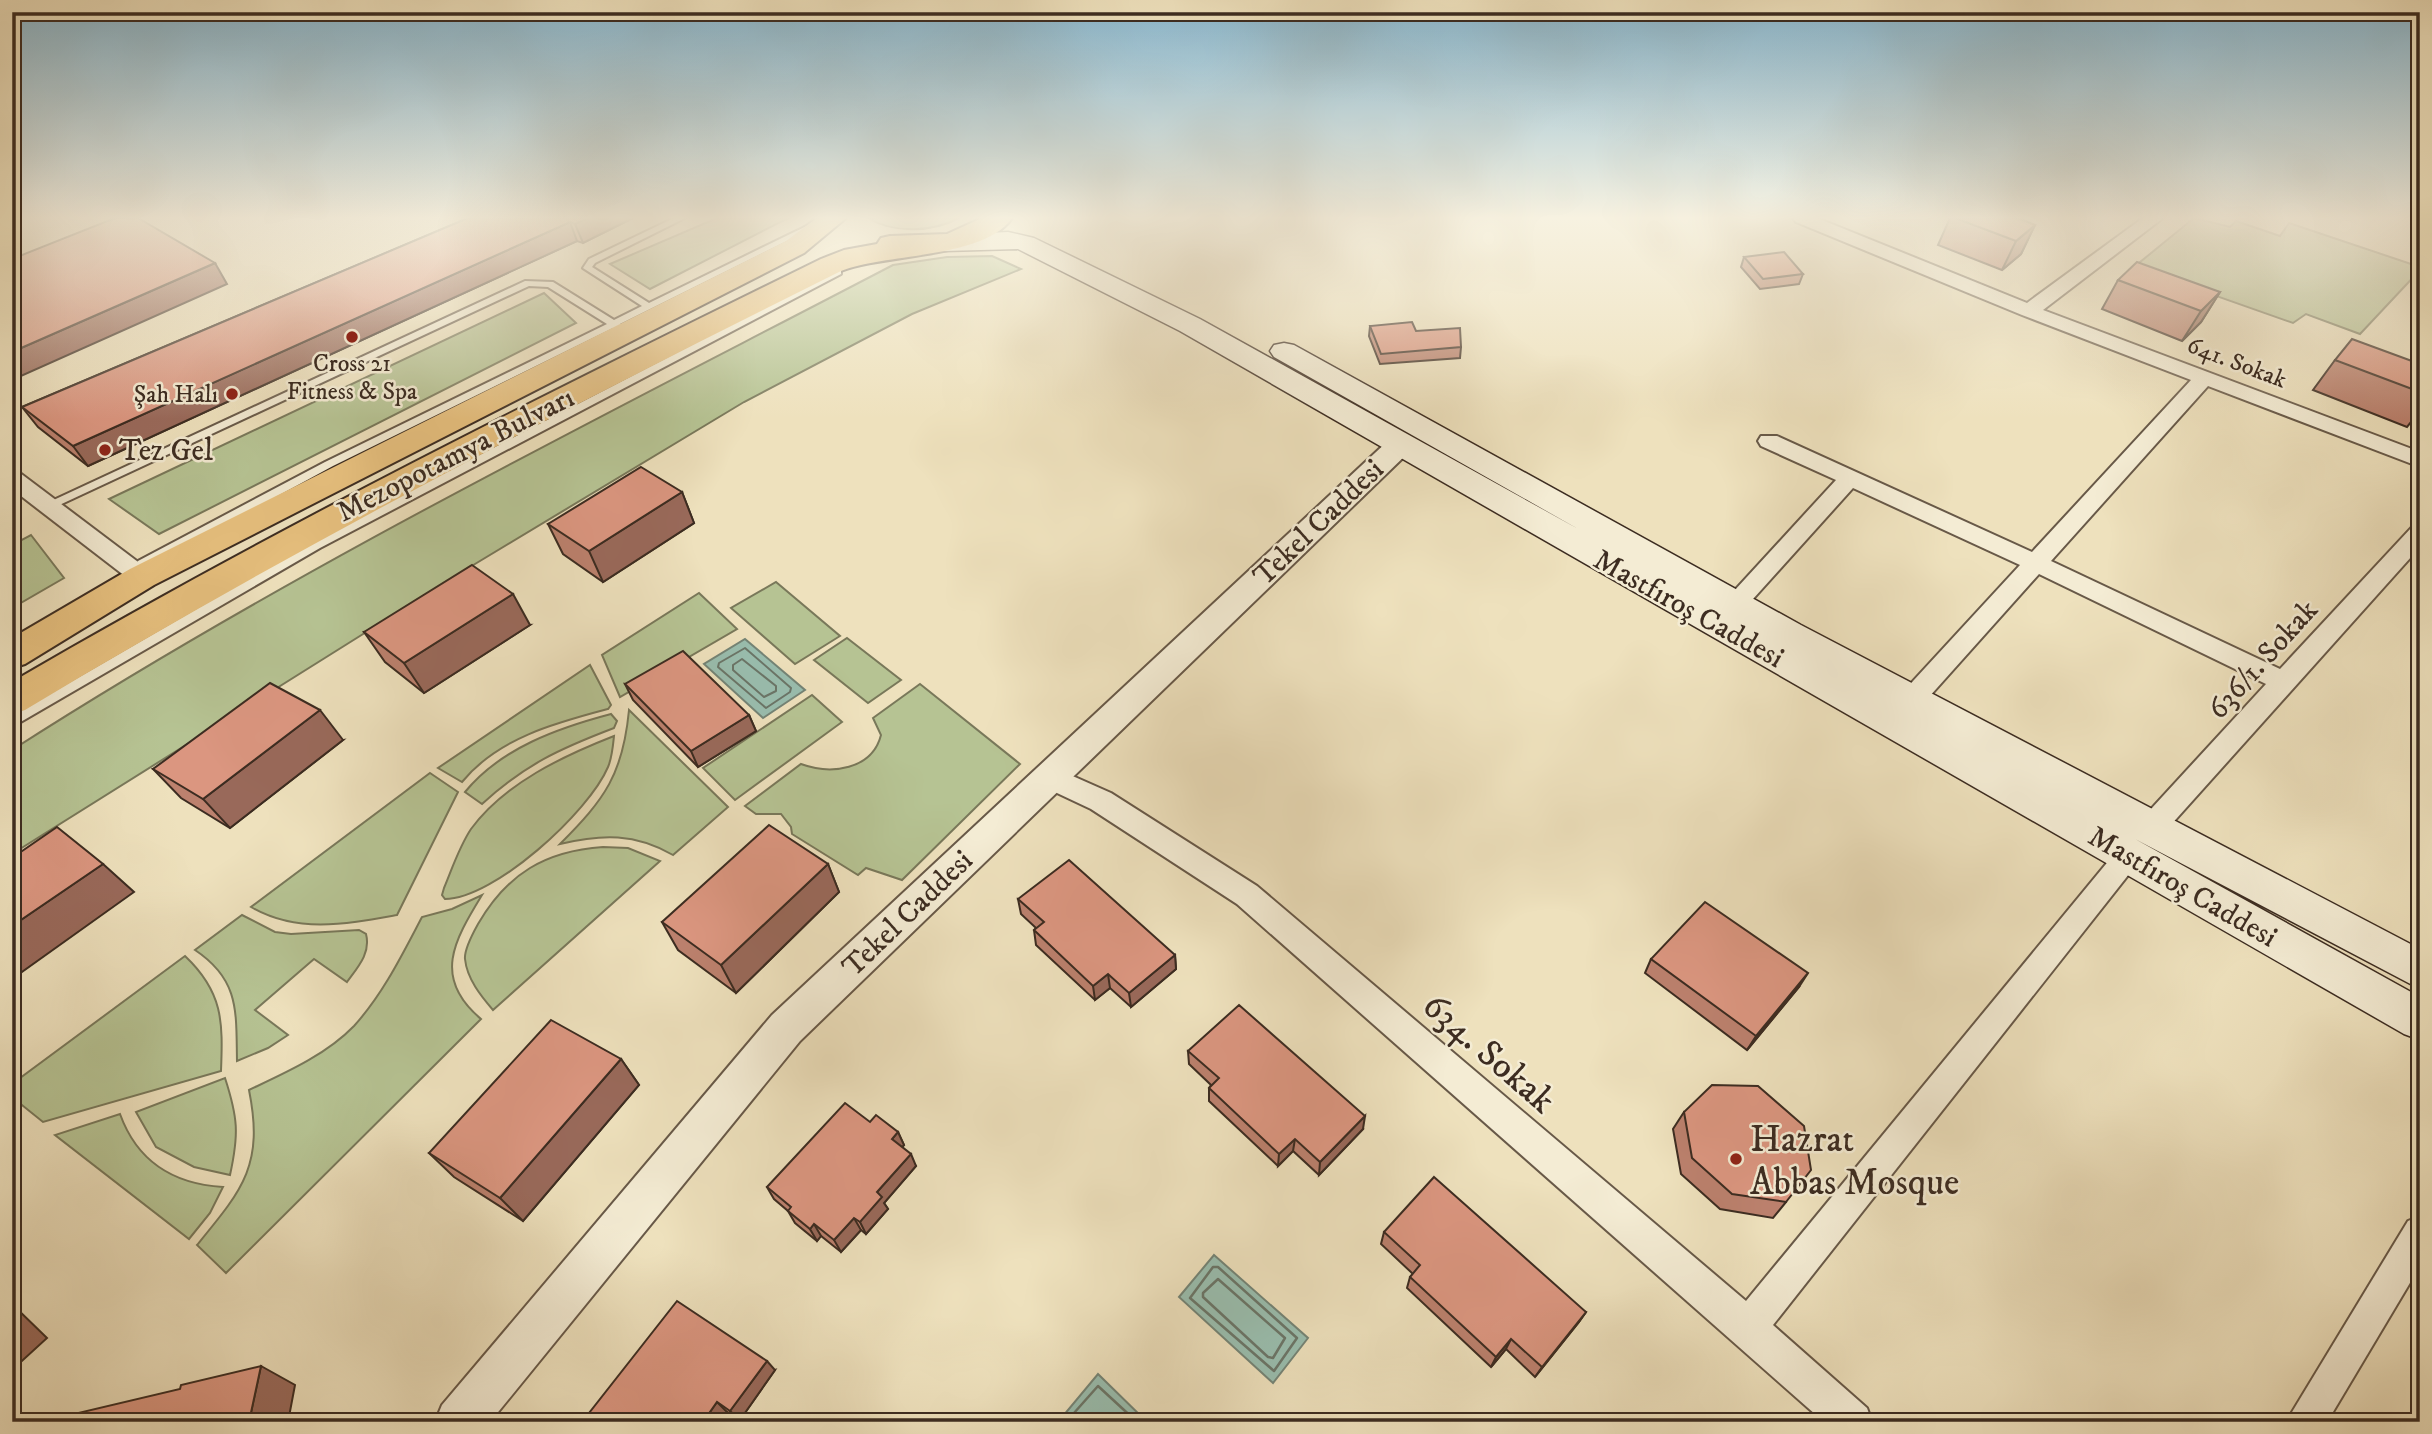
<svg xmlns="http://www.w3.org/2000/svg" width="2432" height="1434" viewBox="0 0 2432 1434" font-family="'IM FELL DW Pica',serif">
<style>
.green{fill:#b6c393;stroke:#79785a;stroke-width:2}
.water{fill:#99beaf;stroke:#748476;stroke-width:2}
.lines{fill:none;stroke-linecap:round;stroke-linejoin:round}
.shore-far1{stroke:#6a7568;stroke-width:2}
.shore{stroke:#6a7568;stroke-width:2.5}
.service-casing{stroke:#685948;stroke-width:4}
.minor-casing{stroke:#685948;stroke-width:4}
.tertiary-casing{stroke:#685948;stroke-width:4}
.secondary-casing{stroke:#3c2c21;stroke-width:3}
.primary-casing{stroke:#3c2c21;stroke-width:4}
.service{fill:#f4ecd4;fill-rule:evenodd}
.minor{fill:#f4ecd4;fill-rule:evenodd}
.tertiary{fill:#f4ecd4;fill-rule:evenodd}
.secondary{fill:#f4ecd4;fill-rule:evenodd}
.primary{fill:#e7c07e;fill-rule:evenodd}
.wall{fill:#bc816e;stroke:#3c2c21;stroke-width:2}
.shaded-wall{fill:#99695a;stroke:#3c2c21;stroke-width:2}
.building{fill:#db9680;stroke:#3c2c21;stroke-width:2}
.poi-dot{fill:#8f2418;stroke:#f4ecd4;stroke-width:2.5}
.labels{text-anchor:middle;stroke-width:5;stroke-linejoin:round;paint-order:stroke}
.far-street-label{font-size:24px;fill:#3c2c21;stroke:#f4ecd4}
.far-poi-label{font-size:24px;fill:#3c2c21;stroke:#f4ecd4}
.poi-label{font-size:30px;fill:#3c2c21;stroke:#f4ecd4;text-anchor:start}
.street-label{font-size:30px;fill:#3c2c21;stroke:#f4ecd4}
.near-street-label{font-size:37px;fill:#3c2c21;stroke:#f4ecd4}
.near-poi-label{font-size:37px;fill:#3c2c21;stroke:#f4ecd4;text-anchor:start}
</style>
<rect width="100%" height="100%" fill="#eee1bd"/>
<filter id="stains"><feTurbulence type="fractalNoise" baseFrequency=".00286" numOctaves="4"/><feColorMatrix values="0 0 0 0 .2 0 0 0 0 .09 0 0 0 0 .02 0 0 0 .5 -.17"/></filter>
<radialGradient id="worn" r=".72"><stop offset=".6" stop-color="#630" stop-opacity="0"/><stop offset="1" stop-color="#630" stop-opacity=".3"/></radialGradient>
<g class="green">
<polygon points="717,218 788,218 650,289 610,264"/>
<path d="M 868,218 L 959,218 C 933,232 894,234 868,218 Z"/>
<polygon points="2194,218 2230,227 2236,221 2280,236 2289,223 2420,267 2420,270 2360,334 2306,314 2293,323 2134,267"/>
<path d="M 992,256 L 1021,269 L 912,314 L 744,402 L 470,567 L 12,854 L 12,750 C 294,569 596,420 893,265 L 947,257 Z"/>
<polygon points="544,293 576,323 159,534 109,499"/>
<polygon points="31,535 64,578 12,608 12,545"/>
<polygon points="776,582 840,636 795,664 731,608"/>
<polygon points="699,593 737,629 620,697 602,655"/>
<polygon points="847,638 901,680 868,703 814,660"/>
<path d="M 590,665 L 611,705 L 608,709 C 555,723 498,738 462,782 L 438,768 Z"/>
<path d="M 920,684 L 1020,764 L 902,880 L 866,868 L 858,875 L 792,834 L 791,827 L 781,814 L 756,814 L 745,806 L 801,764 C 831,775 872,770 881,735 L 873,718 Z"/>
<polygon points="812,695 842,722 735,800 703,768"/>
<path d="M 629,710 L 728,807 L 673,855 C 635,833 602,834 560,844 C 605,799 623,774 629,710 Z"/>
<path d="M 611,714 L 617,721 L 614,728 C 559,749 526,764 482,804 L 465,792 C 501,748 558,728 611,714 Z"/>
<path d="M 614,736 C 613,746 612,758 608,767 C 589,812 494,899 445,899 L 442,895 L 444,888 C 452,869 459,847 471,829 C 505,783 563,756 614,736 Z"/>
<path d="M 430,773 L 458,792 L 397,915 C 347,924 297,934 251,907 Z"/>
<path d="M 603,847 L 628,848 L 660,861 L 493,1010 C 481,996 467,979 465,959 C 464,949 473,933 478,924 C 507,874 545,851 603,847 Z"/>
<path d="M 482,895 C 454,941 432,978 481,1019 L 226,1273 L 197,1245 C 243,1189 264,1165 249,1090 C 285,1073 326,1055 354,1026 C 383,994 402,955 422,917 L 452,909 Z"/>
<path d="M 242,915 L 275,932 L 291,934 L 359,930 L 366,934 C 371,953 358,967 347,982 L 314,959 L 255,1010 L 288,1035 L 268,1048 L 237,1061 C 236,1012 240,980 195,950 Z"/>
<path d="M 185,956 C 223,992 223,1021 221,1071 L 43,1122 L 12,1097 L 12,1084 Z"/>
<path d="M 225,1078 C 238,1118 239,1134 230,1175 L 194,1167 L 156,1147 L 136,1112 Z"/>
<path d="M 120,1114 C 137,1161 173,1184 223,1187 L 210,1213 L 189,1239 L 55,1135 Z"/>
</g>
<g class="water">
<polygon points="745,639 805,690 763,718 704,664"/>
<polygon points="1214,1255 1308,1338 1273,1383 1179,1297"/>
<polygon points="1098,1374 1147,1422 1058,1422"/>
</g>
<g class="lines">
<g class="shore-far1">
<polygon points="745,648 791,688 790,692 766,708 718,667 719,663"/>
<polygon points="742,659 776,686 776,691 764,697 733,670 733,665"/>
</g>
<g class="shore">
<polygon points="1213,1267 1218,1267 1297,1338 1274,1371 1190,1298"/>
<polygon points="1218,1279 1285,1338 1273,1358 1268,1357 1203,1297 1203,1293"/>
<polyline points="1066,1422 1098,1386 1137,1422"/>
</g>
<defs>
<g id="service">
<polygon points="674,218 685,218 595,263 592,267 649,303 823,218 833,218 620,324 625,328 623,330 613,328 333,466 146,567 138,567 136,564 138,561 325,462 607,324 548,287 529,286 53,508 49,509 44,506 45,504 525,281 553,282 614,320 642,306 583,268 589,259"/>
<polygon points="838,269 841,270 841,274 320,548 12,727 12,716 312,542"/>
</g>
<g id="minor">
<polygon points="1793,218 1817,218 2027,303 2143,218 2163,218 2043,310 2420,452 2420,467 2208,386 2051,561 2280,669 2412,527 2420,524 2420,547 2160,837 2150,840 2140,837 2136,829 2140,821 2266,684 2039,574 1920,707 1911,710 1902,707 1898,700 1902,693 2020,565 1853,488 1744,609 1735,611 1726,609 1723,603 1836,480 1761,446 1758,441 1761,436 1777,436 2032,552 2191,380 2022,315 1796,222"/>
<polygon points="12,471 20,473 150,571 154,577 150,583 134,583 12,489"/>
<polygon points="1050,766 1111,793 1257,886 1746,1301 2120,847 2130,843 2140,847 2144,855 1773,1325 1867,1408 1872,1422 1824,1422 1237,904 1091,809 1040,785 1036,777 1040,769"/>
<polygon points="2420,1216 2420,1266 2327,1422 2286,1422 2408,1221"/>
</g>
<polygon id="tertiary" points="1400,436 1410,439 1414,445 1410,451 800,1041 490,1422 435,1422 442,1405 772,1015 1390,439"/>
<polygon id="secondary" points="1008,232 1034,238 1200,319 1580,530 1274,357 1270,351 1274,345 1284,343 1294,345 1801,625 2420,949 2420,989 2135,839 2420,997 2420,1040 2404,1034 1180,331 1018,249 944,251 935,248 931,243 935,238 944,235"/>
<g id="primary">
<polygon points="817,218 846,218 804,253 154,585 25,664 12,668 12,638 130,569 786,241"/>
<path d="M 982,218 L 1012,218 C 984,259 886,253 841,271 C 564,409 290,550 25,710 L 12,714 L 12,682 C 275,528 548,393 821,259 L 844,250 L 877,244 L 881,238 L 890,236 L 947,234 Z"/>
</g>
</defs>
<use href="#service" class="service-casing"/>
<use href="#minor" class="minor-casing"/>
<use href="#tertiary" class="tertiary-casing"/>
<use href="#secondary" class="secondary-casing"/>
<use href="#primary" class="primary-casing"/>
<use href="#service" class="service"/>
<use href="#minor" class="minor"/>
<use href="#tertiary" class="tertiary"/>
<use href="#secondary" class="secondary"/>
<use href="#primary" class="primary"/>
</g>
<g class="wall">
<polygon points="468,218 633,218 583,243 577,241 88,466 38,427 22,407"/>
<polygon points="1950,218 2018,218 2035,225 2021,254 2002,270 1938,245"/>
<polygon points="1744,257 1803,274 1799,284 1760,289 1741,267"/>
<polygon points="2118,280 2220,292 2201,322 2182,341 2102,309"/>
<polygon points="1370,326 1416,331 1461,347 1460,358 1380,364 1369,336"/>
<polygon points="2335,360 2420,364 2420,411 2407,427 2313,390"/>
<polygon points="682,492 694,523 603,582 563,554 548,524"/>
<polygon points="530,625 424,693 385,662 364,632"/>
<polygon points="625,684 749,715 756,731 698,767 633,700"/>
<polygon points="343,740 230,828 181,798 153,769"/>
<polygon points="828,864 839,892 736,993 678,950 662,922"/>
<polygon points="1018,899 1175,955 1176,969 1131,1007 1110,988 1095,1000 1036,945 1034,930 1036,928 1021,914"/>
<polygon points="1651,959 1799,987 1747,1050 1645,973"/>
<polygon points="1188,1051 1363,1129 1319,1175 1293,1151 1278,1166 1209,1101 1209,1088 1211,1085 1189,1064"/>
<polygon points="621,1059 639,1085 523,1221 454,1177 429,1153"/>
<polygon points="1684,1112 1786,1202 1773,1218 1720,1209 1681,1174 1673,1129"/>
<polygon points="870,1122 898,1132 904,1145 902,1147 916,1166 884,1203 888,1209 866,1234 861,1230 841,1252 821,1236 817,1241 795,1223 788,1211 774,1199 767,1187"/>
<polygon points="1384,1232 1586,1312 1579,1322 1535,1377 1506,1349 1491,1367 1407,1288 1410,1277 1413,1274 1381,1244"/>
<polygon points="775,1370 740,1420 727,1412 720,1422 582,1422"/>
</g>
<g class="shaded-wall">
<polygon points="588,218 633,218 583,243 575,224"/>
<polygon points="570,222 577,241 88,466 73,446"/>
<polygon points="2035,225 2021,254 2002,270 2016,241"/>
<polygon points="215,263 227,284 12,380 12,352"/>
<polygon points="2220,292 2201,322 2182,341 2201,311"/>
<polygon points="682,492 694,523 603,582 589,551"/>
<polygon points="513,594 530,625 424,693 404,663"/>
<polygon points="320,710 343,740 230,828 203,799"/>
<polygon points="749,715 756,731 698,767 691,751"/>
<polygon points="103,864 134,892 12,979 12,926"/>
<polygon points="828,864 839,892 736,993 721,965"/>
<polygon points="1175,955 1176,969 1131,1007 1129,993"/>
<polygon points="1808,973 1799,987 1747,1050 1756,1036"/>
<polygon points="1108,974 1110,988 1095,1000 1093,986"/>
<polygon points="621,1059 639,1085 523,1221 500,1198"/>
<polygon points="1365,1116 1363,1129 1319,1175 1320,1162"/>
<polygon points="898,1132 904,1145 898,1152 892,1139"/>
<polygon points="1295,1139 1293,1151 1278,1166 1279,1154"/>
<polygon points="911,1154 916,1166 884,1203 888,1209 866,1234 860,1222 877,1192"/>
<polygon points="854,1218 861,1230 841,1252 834,1240"/>
<polygon points="814,1224 821,1236 817,1241 810,1229"/>
<polygon points="12,1304 47,1338 12,1370"/>
<polygon points="1586,1312 1579,1322 1535,1377 1542,1367"/>
<polygon points="1511,1339 1506,1349 1491,1367 1496,1357"/>
<polygon points="767,1361 775,1370 740,1420 730,1411"/>
<polygon points="261,1366 295,1385 288,1422 249,1422"/>
<polygon points="717,1402 727,1412 720,1422 703,1422"/>
</g>
<g class="building">
<polygon points="115,218 138,218 215,263 12,352 12,259"/>
<polygon points="468,218 588,218 575,224 570,222 73,446 22,407"/>
<polygon points="1955,218 2018,218 2035,225 2016,241"/>
<polygon points="1784,252 1803,274 1763,279 1744,257"/>
<polygon points="2137,262 2220,292 2201,311 2118,280"/>
<polygon points="1412,322 1416,331 1460,328 1461,347 1381,354 1370,326"/>
<polygon points="2352,339 2420,364 2420,392 2335,360"/>
<polygon points="641,467 682,492 589,551 548,524"/>
<polygon points="472,565 513,594 404,663 364,632"/>
<polygon points="683,651 749,715 691,751 625,684"/>
<polygon points="270,683 320,710 203,799 153,769"/>
<polygon points="769,825 828,864 721,965 662,922"/>
<polygon points="57,827 103,864 12,926 12,858"/>
<polygon points="1069,860 1175,955 1129,993 1108,974 1093,986 1034,930 1044,922 1018,899"/>
<polygon points="1705,902 1808,973 1756,1036 1651,959"/>
<polygon points="1239,1005 1365,1116 1320,1162 1295,1139 1279,1154 1209,1088 1219,1078 1188,1051"/>
<polygon points="551,1020 621,1059 500,1198 429,1153"/>
<polygon points="1712,1085 1758,1086 1804,1126 1811,1170 1786,1202 1732,1194 1692,1158 1684,1112"/>
<polygon points="845,1103 870,1122 876,1115 898,1132 892,1139 911,1154 877,1192 882,1197 860,1222 854,1218 834,1240 814,1224 810,1229 788,1211 791,1207 767,1187"/>
<polygon points="1434,1177 1586,1312 1542,1367 1511,1339 1496,1357 1410,1277 1420,1265 1384,1232"/>
<polygon points="677,1301 767,1361 730,1411 717,1402 703,1422 582,1422"/>
<polygon points="261,1366 249,1422 56,1422 57,1418 180,1389 181,1385"/>
</g>
<linearGradient id="sky" x2="0" y2="1"><stop stop-color="#88b8d1"/><stop offset="0.52" stop-color="#f7f2e1"/><stop offset="1" stop-color="#f7f2e1" stop-opacity="0"/></linearGradient>
<rect width="2432" height="419" fill="url(#sky)"/>
<g class="poi-dot">
<circle cx="352" cy="337" r="7"/>
<circle cx="232" cy="394" r="7"/>
<circle cx="105" cy="450" r="7"/>
<circle cx="1736" cy="1159" r="7"/>
</g>
<g class="labels">
<g class="far-street-label">
<text transform="translate(2237 362) rotate(21)" y="8">641. Sokak</text>
</g>
<g class="far-poi-label">
<text x="352" y="371">Cross 21<tspan x="352" dy="28">Fitness &amp; Spa</tspan></text>
<text x="218" y="402" text-anchor="end">Şah Halı</text>
</g>
<g class="poi-label">
<text x="119" y="460">Tez Gel</text>
</g>
<g class="street-label">
<text transform="translate(455 454) rotate(-27)" y="10">Mezopotamya Bulvarı</text>
<text transform="translate(1318 522) rotate(-44)" y="10">Tekel Caddesi</text>
<text transform="translate(1689 608) rotate(29)" y="10">Mastfıroş Caddesi</text>
<text transform="translate(2262 659) rotate(-48)" y="10">636/1. Sokak</text>
<text transform="translate(2183 886) rotate(30)" y="10">Mastfıroş Caddesi</text>
<text transform="translate(907 913) rotate(-44)" y="10">Tekel Caddesi</text>
</g>
<g class="near-street-label">
<text transform="translate(1490 1052) rotate(41)" y="13">634. Sokak</text>
</g>
<g class="near-poi-label">
<text x="1750" y="1151">Hazrat<tspan x="1750" dy="43">Abbas Mosque</tspan></text>
</g>
</g>
<rect width="2432" height="1434" fill="none" stroke="#eee1bd" stroke-width="42"/>
<rect x="14" y="14" width="2404" height="1406" fill="none" stroke="#3c2c21" stroke-width="3.5"/>
<rect x="21" y="21" width="2390" height="1392" fill="none" stroke="#3c2c21" stroke-width="2"/>
<rect width="100%" height="100%" filter="url(#stains)"/>
<rect width="100%" height="100%" fill="url(#worn)"/>
</svg>
